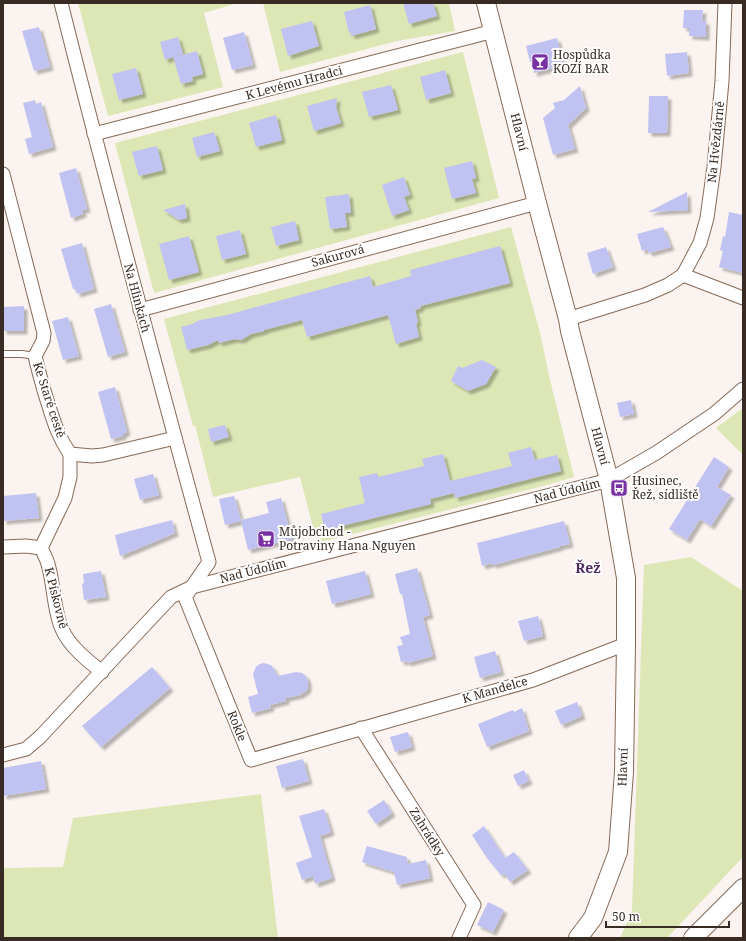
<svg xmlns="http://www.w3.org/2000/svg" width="746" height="941" viewBox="0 0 746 941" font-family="'Noto Serif',serif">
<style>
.green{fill:#dde7b6}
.building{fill:#c0c2f1;filter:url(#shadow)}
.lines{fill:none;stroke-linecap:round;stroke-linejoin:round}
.lane-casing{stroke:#866a56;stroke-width:8}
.street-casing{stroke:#866a56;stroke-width:15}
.secondary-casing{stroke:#866a56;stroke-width:20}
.lane{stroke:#fff;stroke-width:6}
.street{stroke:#fff;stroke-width:13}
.secondary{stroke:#fff;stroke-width:18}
.labels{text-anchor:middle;stroke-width:4;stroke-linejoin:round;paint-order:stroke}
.poi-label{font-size:12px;fill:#372b23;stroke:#fff;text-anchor:start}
.street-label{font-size:12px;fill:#372b23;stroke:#fff}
.quarter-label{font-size:14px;font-weight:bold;fill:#4c2a62;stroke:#fff}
</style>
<defs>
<filter id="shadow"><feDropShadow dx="3.5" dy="3.5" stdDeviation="1" flood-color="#0004"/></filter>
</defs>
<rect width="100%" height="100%" fill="#faf3ef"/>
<g class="green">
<polygon points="78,3 238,3 204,13 223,87 108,116"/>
<polygon points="263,3 449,3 455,31 397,41 280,72"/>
<polygon points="463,52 499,198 154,293 115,143"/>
<polygon points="511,227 540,333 550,380 574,477 543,486 317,543 300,477 213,497 195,425 193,426 164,319"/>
<polygon points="743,408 743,455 716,428"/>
<polygon points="691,557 743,591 743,857 667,938 620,938 632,911 644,565"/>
<polygon points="261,794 278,938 3,938 3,868 63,867 73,818"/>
</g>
<g class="building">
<polygon points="403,3 433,3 437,16 409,24"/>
<polygon points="370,5 376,29 351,36 351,32 349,33 344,12"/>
<polygon points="684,10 703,10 702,21 706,21 706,37 689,36 689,28 683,28"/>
<polygon points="312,21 319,46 288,56 281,29"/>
<polygon points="39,27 50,67 34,71 22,31"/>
<polygon points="244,32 253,65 232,70 223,38"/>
<polygon points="178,37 183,54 174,57 197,51 203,74 192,77 193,81 181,84 173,57 165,60 160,42"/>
<polygon points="557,38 564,65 534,73 532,62 530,62 526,46"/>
<polygon points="687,52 689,73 667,76 665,54"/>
<polygon points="136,68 143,94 119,100 112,74"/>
<polygon points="445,70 451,93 426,100 420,77"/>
<polygon points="391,85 398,110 369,117 362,92"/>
<polygon points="580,86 586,108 568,125 575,149 553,155 543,118 555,108 553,103 564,100"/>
<polygon points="649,96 668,96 667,133 648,133"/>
<polygon points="337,98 336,107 341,123 314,131 307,106"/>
<polygon points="35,100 36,104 41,102 53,147 29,154 25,139 32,137 23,103"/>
<polygon points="276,115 282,140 256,147 249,123"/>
<polygon points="214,132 220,151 197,157 192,138"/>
<polygon points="157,146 163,170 139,176 132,152"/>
<polygon points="472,161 476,178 472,179 476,193 452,199 444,168"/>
<polygon points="76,168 87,209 82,210 83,214 71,218 59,173"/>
<polygon points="404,177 410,195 404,197 409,210 392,216 382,185"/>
<polygon points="687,192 688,210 648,212"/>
<polygon points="349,194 351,213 345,213 347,227 330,229 325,197"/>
<polygon points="185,204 187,218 179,220 163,210"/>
<polygon points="729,212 743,215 743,273 719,267 723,251 720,250 723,236 725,237"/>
<polygon points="295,221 299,240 276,246 271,227"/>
<polygon points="663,227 671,247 649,253 647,249 642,251 637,234"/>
<polygon points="240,230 246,254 222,260 216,236"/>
<polygon points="189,236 199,272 169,280 159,244"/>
<polygon points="82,243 94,289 77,294 76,289 73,289 61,249"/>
<polygon points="500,246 510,283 420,306 421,308 415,310 418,322 416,324 419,337 396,344 388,315 307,337 302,320 264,330 264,331 251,334 241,340 234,339 219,343 218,340 208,345 187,350 181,327 192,324 200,320 227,315 370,276 373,287 411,276 410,270"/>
<polygon points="606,247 613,267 593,274 587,253"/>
<polygon points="111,304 125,352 108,357 94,309"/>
<polygon points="24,306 24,331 3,331 3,307"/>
<polygon points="68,317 79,356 63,360 52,321"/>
<polygon points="482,360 496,367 486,384 468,391 451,381 458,366 462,368"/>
<polygon points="115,387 127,432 123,434 123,436 111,439 98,392"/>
<polygon points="631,400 634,414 620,417 617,403"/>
<polygon points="225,425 229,437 211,442 208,429"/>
<polygon points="531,447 535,460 557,455 561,471 455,498 454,493 430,499 431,504 325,530 321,514 365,503 359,477 377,473 378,477 424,466 422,459 443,454 450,481 512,466 508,453"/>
<polygon points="714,457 729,467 717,487 731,495 711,526 700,519 687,540 669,529"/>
<polygon points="153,474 159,495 140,500 134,479"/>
<polygon points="36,493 39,518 3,521 3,496"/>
<polygon points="234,496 241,520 269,513 266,502 281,498 292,539 248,550 241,521 225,525 219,499"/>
<polygon points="172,520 175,533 120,556 115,535"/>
<polygon points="564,521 570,544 560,546 560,547 493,565 492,563 482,566 477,543"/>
<polygon points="417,568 430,615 423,617 433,656 407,663 407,661 401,662 397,646 403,645 400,637 410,634 402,594 400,594 395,574"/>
<polygon points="101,571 106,597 84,600 82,584 84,583 83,574"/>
<polygon points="365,571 371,594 332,604 326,581"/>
<polygon points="538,616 543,636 524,641 518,621"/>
<polygon points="495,651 501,672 480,678 474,657"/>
<polygon points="263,663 268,664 272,666 278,676 296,672 302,673 306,676 308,681 308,687 307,690 300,695 286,698 286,701 270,705 271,708 252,713 248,697 258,694 253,674 256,667 258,665"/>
<polygon points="152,667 170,688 101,747 82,726"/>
<polygon points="577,702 582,716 561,725 555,711"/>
<polygon points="522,708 529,731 487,747 478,724 513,710 514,712"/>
<polygon points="408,732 412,747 395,752 390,737"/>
<polygon points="303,759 309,781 282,788 276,766"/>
<polygon points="41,761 46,789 3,796 3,768"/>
<polygon points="524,770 529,781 518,786 513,775"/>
<polygon points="384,800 392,813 376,824 367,811"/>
<polygon points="324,809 331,832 320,836 332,878 315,884 313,876 302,880 296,863 312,857 299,816"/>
<polygon points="484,826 505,858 514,852 528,870 510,882 504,873 501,875 487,858 472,835"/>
<polygon points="367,846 407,857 408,864 426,860 430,878 397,885 394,872 362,862"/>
<polygon points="488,902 504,910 493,932 477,925"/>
</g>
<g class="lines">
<defs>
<polyline id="lane" points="3,354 22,354 35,356"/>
<g id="street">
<path d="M 61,3 C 108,190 158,376 209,562 L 185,597 L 251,760 L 533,680 L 626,644"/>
<polyline points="94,134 494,31"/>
<path d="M 3,174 L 44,333 L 43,341 L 35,356 C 38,370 42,383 46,397 C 53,419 57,435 70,454 L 92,456 L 103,455 L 175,438"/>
<polyline points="683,275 743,298"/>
<polyline points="140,310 537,203"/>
<polyline points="568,319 645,295 668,285 683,275 700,243 707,218 714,167 722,81 725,3"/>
<path d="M 3,547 L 26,546 L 41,548 C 44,554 48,561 49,568 C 54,586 54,612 62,629 C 69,646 88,661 102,672"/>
<polyline points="41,548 65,498 70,477 70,454"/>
<polyline points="361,728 474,905 459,938"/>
<polyline points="3,755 26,749 40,737 171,597 192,587 609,480 656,453 714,414 743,389"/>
</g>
<g id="secondary">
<polyline points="486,3 537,203 568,319 570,331 609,480 626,578 626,644 624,772 618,852 593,918 578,938"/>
<polyline points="693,938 743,888"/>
</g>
</defs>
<use href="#lane" class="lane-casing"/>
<use href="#street" class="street-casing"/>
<use href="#secondary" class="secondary-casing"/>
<use href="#lane" class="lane"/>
<use href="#street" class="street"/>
<use href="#secondary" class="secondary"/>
</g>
<defs>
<symbol id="bar-square" viewBox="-11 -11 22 22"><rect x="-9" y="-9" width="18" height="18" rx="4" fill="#7930a3" stroke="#fff"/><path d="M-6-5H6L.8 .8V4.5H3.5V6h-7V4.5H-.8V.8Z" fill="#fff"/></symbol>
<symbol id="bus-square" viewBox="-11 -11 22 22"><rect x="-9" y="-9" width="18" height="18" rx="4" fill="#7930a3" stroke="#fff"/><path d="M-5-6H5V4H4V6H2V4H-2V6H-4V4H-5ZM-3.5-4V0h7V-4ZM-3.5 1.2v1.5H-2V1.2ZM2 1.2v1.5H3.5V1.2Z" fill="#fff"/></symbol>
<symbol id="supermarket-square" viewBox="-11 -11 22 22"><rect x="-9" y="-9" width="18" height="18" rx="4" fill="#7930a3" stroke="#fff"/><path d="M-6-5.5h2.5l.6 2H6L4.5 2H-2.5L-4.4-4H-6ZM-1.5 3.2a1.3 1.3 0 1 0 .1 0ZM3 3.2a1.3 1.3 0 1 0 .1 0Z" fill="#fff"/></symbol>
</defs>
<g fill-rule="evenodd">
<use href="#bar-square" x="530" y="52" width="20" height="20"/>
<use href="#bus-square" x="609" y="478" width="20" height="20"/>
<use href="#supermarket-square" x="256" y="529" width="20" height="20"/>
</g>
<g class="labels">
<g class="poi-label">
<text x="553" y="59">Hospůdka<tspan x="553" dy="14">KOZÍ BAR</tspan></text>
<text x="632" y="485">Husinec,<tspan x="632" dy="14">Řež, sídliště</tspan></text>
<text x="279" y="536">Můjobchod -<tspan x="279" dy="14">Potraviny Hana Nguyen</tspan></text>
</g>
<g class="street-label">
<text transform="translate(294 83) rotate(-15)" y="4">K Levému Hradci</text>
<text transform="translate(519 132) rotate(76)" y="4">Hlavní</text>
<text transform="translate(716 142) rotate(-84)" y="4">Na Hvězdárně</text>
<text transform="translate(338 256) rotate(-15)" y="4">Sakurová</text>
<text transform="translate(137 298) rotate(75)" y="4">Na Hlinkách</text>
<text transform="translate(49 400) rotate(72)" y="4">Ke Staré cestě</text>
<text transform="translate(600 446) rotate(75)" y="4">Hlavní</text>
<text transform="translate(567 491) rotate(-14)" y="4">Nad Údolím</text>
<text transform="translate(253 571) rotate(-14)" y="4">Nad Údolím</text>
<text transform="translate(56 598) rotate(76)" y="4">K Pískovně</text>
<text transform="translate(495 690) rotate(-16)" y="4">K Mandelce</text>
<text transform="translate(237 726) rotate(68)" y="4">Rokle</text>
<text transform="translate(623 767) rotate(-88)" y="4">Hlavní</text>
<text transform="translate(427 832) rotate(58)" y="4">Zahrádky</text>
</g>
<g class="quarter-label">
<text x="588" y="573">Řež</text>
</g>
</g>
<rect width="746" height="941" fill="none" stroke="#372b23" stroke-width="8"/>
<path d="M606 921v6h123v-6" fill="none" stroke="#372b23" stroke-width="2"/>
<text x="612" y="921" font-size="12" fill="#372b23" stroke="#ffffff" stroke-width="3" paint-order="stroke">50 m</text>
</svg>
